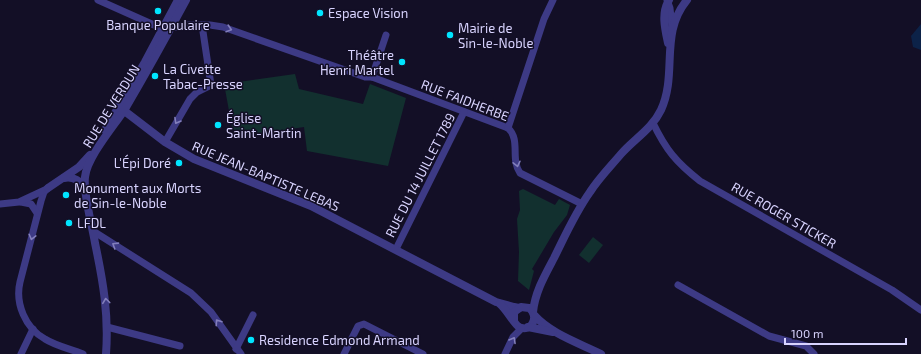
<svg xmlns="http://www.w3.org/2000/svg" width="921" height="354" viewBox="0 0 921 354" font-family="'Exo 2',sans-serif">
<style>
.green{fill:#12302f}
.water{fill:#0c2248}
.lines{fill:none;stroke-linecap:round;stroke-linejoin:round}
.minor{stroke:#3d3a85;stroke-width:7}
.tertiary{stroke:#3d3a85;stroke-width:8}
.oneway{stroke:#837fbc}
.poi-dot{fill:#00e5ff;stroke:#130f26;stroke-width:1.5}
.labels{text-anchor:middle;stroke-width:3;stroke-linejoin:round;paint-order:stroke}
.poi-label{font-size:13px;fill:#d9d4ff;stroke:#130f26;text-anchor:start}
.street-label{font-size:13px;fill:#d9d4ff;stroke:#130f26}
</style>
<rect width="100%" height="100%" fill="#130f26"/>
<g class="green">
<polygon points="295,74 299,89 363,104 370,84 406,98 388,166 307,151 304,127 234,138 225,89 233,88 232,83"/>
<polygon points="523,189 555,205 559,199 570,205 567,215 554,232 532,269 534,271 529,290 518,281 519,252 517,219 520,210 519,191"/>
<polygon points="593,237 603,245 589,263 579,255"/>
</g>
<polygon class="water" points="921,24 921,50 913,47 911,36"/>
<g class="lines">
<g class="minor">
<polyline points="98,0 163,29 189,25 210,25 223,27 365,77 372,77"/>
<polyline points="667,0 670,8 672,27"/>
<path d="M 386,35 L 372,77 L 508,128 C 521,140 510,159 520,173 L 582,204"/>
<path d="M 653,123 C 666,150 676,162 700,181 L 892,290 L 921,310"/>
<polyline points="508,128 544,19 553,0"/>
<polyline points="165,142 190,99 197,92 211,85 202,25"/>
<path d="M 48,188 L 44,192 L 41,201 L 20,282 C 15,303 25,328 45,339 C 56,346 71,349 83,354"/>
<polyline points="21,202 31,204 37,213"/>
<polyline points="0,204 19,202 47,189"/>
<polyline points="93,231 191,293 211,312 241,354"/>
<polyline points="396,249 464,112"/>
<polyline points="678,285 769,336 806,346 814,354"/>
<polyline points="107,327 180,346"/>
<polyline points="236,349 253,315"/>
<polyline points="21,354 33,329"/>
<polyline points="344,354 358,326 364,324 423,354"/>
<polyline points="505,354 513,337 522,328"/>
</g>
<g class="tertiary">
<path d="M 668,43 C 665,29 661,13 669,0"/>
<polyline points="118,106 165,142 194,159 311,206 496,302 514,307 519,308"/>
<polyline points="105,130 145,62 178,0"/>
<path d="M 64,178 C 73,176 82,181 85,190"/>
<polyline points="48,188 79,167 90,155"/>
<path d="M 500,304 C 507,310 514,324 519,327 C 531,333 540,317 529,308 L 521,307 L 514,312 L 514,321"/>
<path d="M 533,312 C 535,292 545,275 554,258 C 565,236 575,213 590,192 C 599,178 610,167 621,154 C 634,139 652,129 661,110 C 678,73 659,34 687,0"/>
<path d="M 534,315 C 551,334 579,343 601,354"/>
<polyline points="528,327 553,332"/>
<path d="M 106,354 C 109,315 103,281 95,243 C 92,224 83,194 85,177 C 87,157 114,126 125,109 C 146,73 166,37 186,0"/>
</g>
</g>
<defs><path id="oneway-chevron" d="M-2-3.5L2.5 0L-2 3.5" fill="none" stroke-width="1.6" stroke-linecap="round" stroke-linejoin="round"/></defs>
<g class="oneway">
<use href="#oneway-chevron" transform="translate(229 29) rotate(17)"/>
<use href="#oneway-chevron" transform="translate(177 121) rotate(120)"/>
<use href="#oneway-chevron" transform="translate(517 164) rotate(77)"/>
<use href="#oneway-chevron" transform="translate(32 237) rotate(104)"/>
<use href="#oneway-chevron" transform="translate(115 245) rotate(-148)"/>
<use href="#oneway-chevron" transform="translate(106 301) rotate(-97)"/>
<use href="#oneway-chevron" transform="translate(218 322) rotate(-124)"/>
<use href="#oneway-chevron" transform="translate(513 340) rotate(-60)"/>
</g>
<g class="poi-dot">
<circle cx="158" cy="11" r="4"/>
<circle cx="320" cy="13" r="4"/>
<circle cx="450" cy="35" r="4"/>
<circle cx="402" cy="62" r="4"/>
<circle cx="155" cy="76" r="4"/>
<circle cx="218" cy="125" r="4"/>
<circle cx="179" cy="163" r="4"/>
<circle cx="66" cy="195" r="4"/>
<circle cx="69" cy="223" r="4"/>
<circle cx="251" cy="340" r="4"/>
</g>
<g class="labels">
<g class="poi-label">
<text x="328" y="18">Espace Vision</text>
<text x="158" y="30" text-anchor="middle">Banque Populaire</text>
<text x="458" y="33">Mairie de<tspan x="458" dy="15">Sin-le-Noble</tspan></text>
<text x="394" y="60" text-anchor="end">Théâtre<tspan x="394" dy="15">Henri Martel</tspan></text>
<text x="163" y="74">La Civette<tspan x="163" dy="15">Tabac-Presse</tspan></text>
<text x="226" y="123">Église<tspan x="226" dy="15">Saint-Martin</tspan></text>
<text x="171" y="168" text-anchor="end">L'Épi Doré</text>
<text x="74" y="193">Monument aux Morts<tspan x="74" dy="15">de Sin-le-Noble</tspan></text>
<text x="77" y="228">LFDL</text>
<text x="259" y="345">Residence Edmond Armand</text>
</g>
<g class="street-label">
<text transform="translate(465 100) rotate(21)" y="5">RUE FAIDHERBE</text>
<text transform="translate(111 106) rotate(-58)" y="5">RUE DE VERDUN</text>
<text transform="translate(420 175) rotate(-63)" y="5">RUE DU 14 JUILLET 1789</text>
<text transform="translate(266 176) rotate(23)" y="5">RUE JEAN-BAPTISTE LEBAS</text>
<text transform="translate(784 215) rotate(30)" y="5">RUE ROGER STICKER</text>
</g>
</g>
<path d="M785 338v6h121v-6" fill="none" stroke="#d9d4ff" stroke-width="2"/>
<text x="791" y="338" font-size="12" fill="#d9d4ff" stroke="#130f26" stroke-width="3" paint-order="stroke">100 m</text>
</svg>
